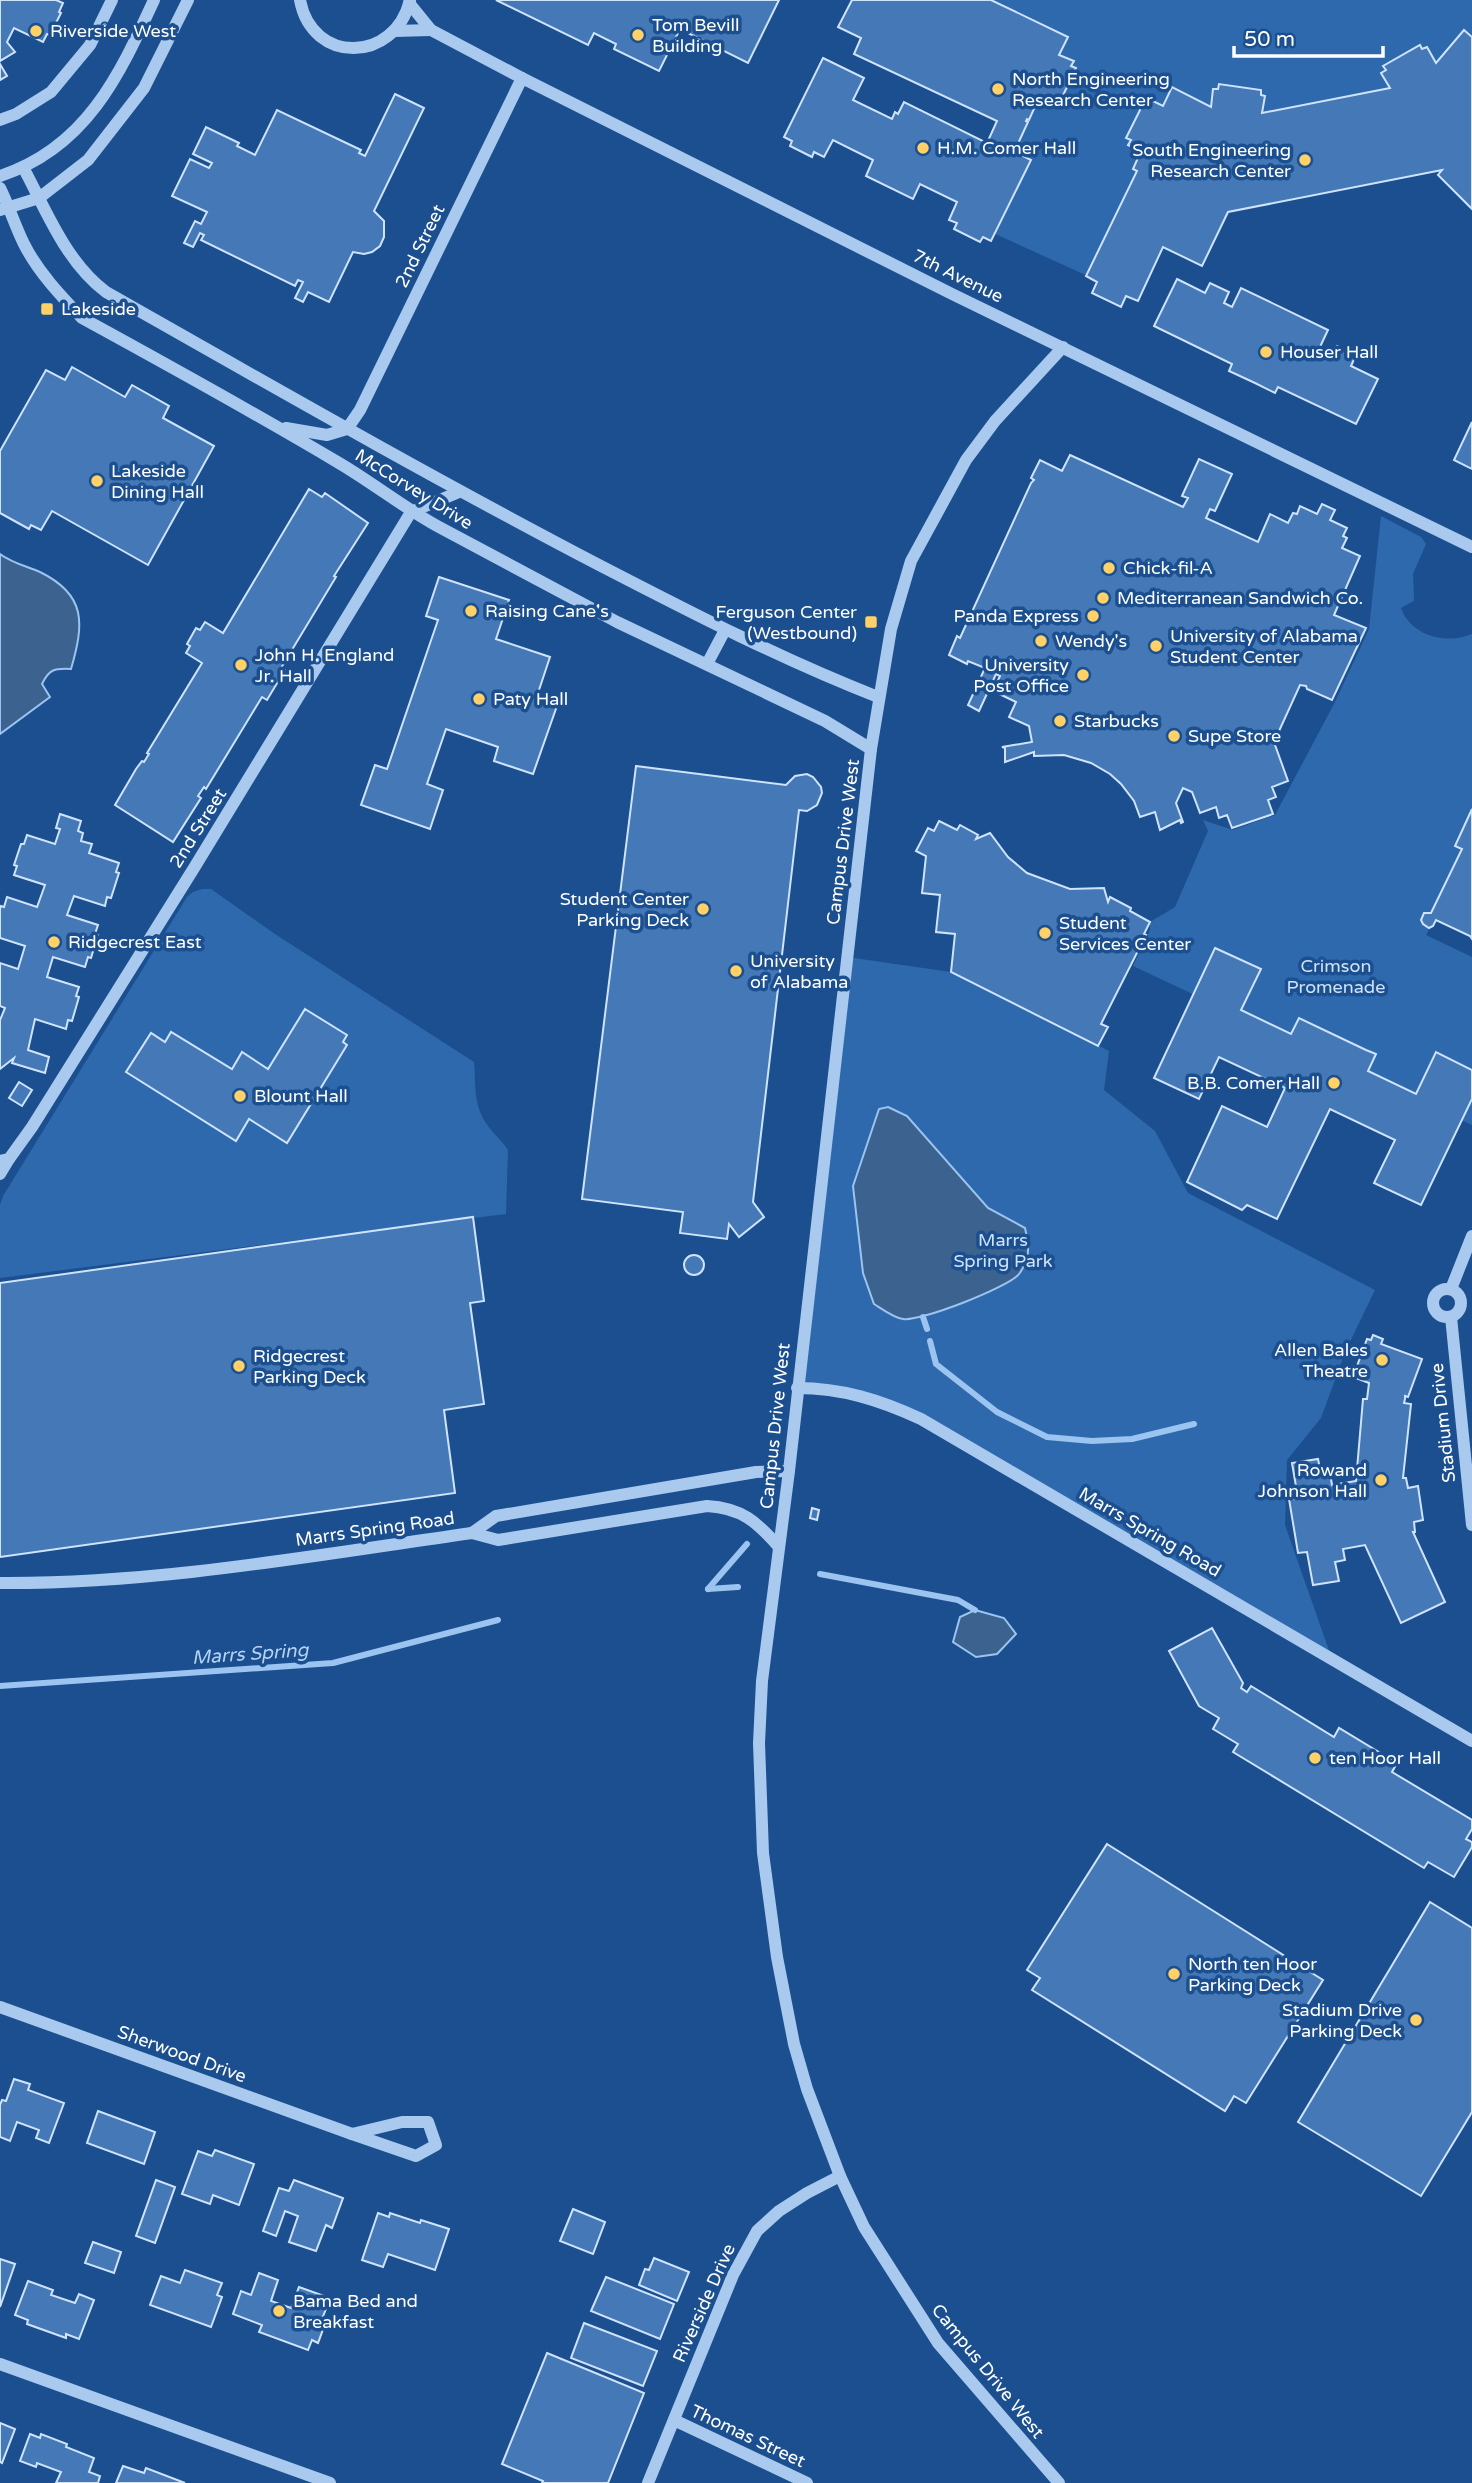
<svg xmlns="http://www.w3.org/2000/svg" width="1472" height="2483" viewBox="0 0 1472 2483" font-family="'Varela Round',sans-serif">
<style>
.green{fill:#2e69ad}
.water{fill:#3c6290;stroke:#9cc4f0;stroke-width:2}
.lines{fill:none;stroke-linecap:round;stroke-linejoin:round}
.stream{stroke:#9cc4f0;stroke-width:6}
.building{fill:#4478b7;stroke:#cfe3fa;stroke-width:2}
.minor{stroke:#a9c9ee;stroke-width:12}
.poi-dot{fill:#ffd166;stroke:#1b4f8f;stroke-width:2.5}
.labels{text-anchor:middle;stroke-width:7;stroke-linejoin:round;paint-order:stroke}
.poi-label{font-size:18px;fill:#fff;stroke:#1b4f8f;text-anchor:start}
.street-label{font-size:18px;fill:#fff;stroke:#1b4f8f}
.park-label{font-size:18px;fill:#cfe3fa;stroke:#1b4f8f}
.water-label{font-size:19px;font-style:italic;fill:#b5d3f5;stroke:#1b4f8f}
</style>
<rect width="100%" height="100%" fill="#1b4f8f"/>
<g class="green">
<polygon points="983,0 1472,0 1472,107 1218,161 1112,287 960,218 1041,39"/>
<path d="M 1381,516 L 1421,537 L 1426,544 L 1413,574 L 1414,601 L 1401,608 C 1411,636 1446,645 1472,634 L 1472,842 L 1426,935 L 1472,957 L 1472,1125 L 1133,966 L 1150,930 L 1150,922 L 1175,907 L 1208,831 L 1203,820 L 1233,830 L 1275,815 L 1335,702 L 1369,629 Z"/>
<path d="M 202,889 L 211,889 L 275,934 L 474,1062 C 476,1083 473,1104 486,1123 C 492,1133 502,1140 508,1150 L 506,1214 L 0,1278 L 0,1205 L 3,1196 L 187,897 L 193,892 Z"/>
<polygon points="847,957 951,972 1109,1051 1104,1090 1155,1131 1188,1193 1375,1290 1346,1350 1321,1418 1287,1460 1285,1525 1332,1659 899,1409 797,1388"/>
</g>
<g class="water">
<path d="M 0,554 C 12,563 26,566 40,572 C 87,595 84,624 71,669 C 55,668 49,669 42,684 L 50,697 L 0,734 Z"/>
<path d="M 888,1107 L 907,1116 L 988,1208 L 1025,1228 C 1029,1246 1031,1258 1019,1274 C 1009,1287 920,1322 903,1319 C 894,1318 882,1309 874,1304 L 863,1273 L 853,1186 L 879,1109 Z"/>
<polygon points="975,1610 1004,1618 1016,1634 997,1654 976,1657 953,1642 960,1617"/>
</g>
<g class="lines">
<g class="stream">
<polyline points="923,1317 927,1329"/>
<polyline points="930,1341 936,1364 997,1412 1047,1437 1092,1441 1132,1439 1194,1424"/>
<polyline points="820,1574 958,1600 975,1610"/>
<polyline points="708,1589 747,1544"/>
<polyline points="708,1589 738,1587"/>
<polyline points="0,1686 333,1663 498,1620"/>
</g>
</g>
<g class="building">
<polygon points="0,0 56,0 63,3 59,12 61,13 50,35 47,34 43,42 14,28 7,42 15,52 0,61"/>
<polygon points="496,0 779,0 748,63 680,29 659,71 614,49 616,44 594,33 588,45"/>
<polygon points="852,0 991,0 1068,37 1059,55 1074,61 1071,66 1076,68 1058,106 1053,104 1051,108 1037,102 1029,120 1027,119 1026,121 1028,122 1016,148 1013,147 1009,154 987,143 997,121 854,54 861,38 838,27"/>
<polygon points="1464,30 1472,37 1472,209 1438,175 1442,170 1228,212 1202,266 1163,247 1138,301 1126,296 1121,307 1092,293 1097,282 1086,276 1137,171 1133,169 1141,151 1128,145 1131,140 1126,138 1144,102 1149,104 1151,100 1163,106 1172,87 1211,107 1213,89 1218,89 1219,84 1261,90 1261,95 1265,96 1262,113 1390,88 1381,73 1386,70 1383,66 1420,45 1422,49 1427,47 1436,63"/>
<polygon points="823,58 864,78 853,100 892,119 895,112 898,114 904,102 1009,154 1011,150 1031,160 991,241 983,237 980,242 954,229 957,223 949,220 957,202 920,184 913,199 866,176 873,160 833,140 824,157 814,152 812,157 790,146 792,141 784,137"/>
<polygon points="0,64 7,76 0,80"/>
<polygon points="395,94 424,108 374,211 384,221 384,237 380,246 372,252 364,254 353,252 329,302 308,292 303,302 295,298 303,282 298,280 295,286 201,240 204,235 200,233 193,247 184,243 195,221 201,224 207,212 172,196 190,159 209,168 212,163 193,154 206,127 239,143 237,146 255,155 277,110 361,150 359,153 365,156"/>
<polygon points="1177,279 1205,293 1210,283 1229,292 1224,303 1232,307 1241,288 1328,330 1319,349 1332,355 1337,346 1356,355 1351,366 1378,379 1356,424 1278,387 1275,393 1255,383 1229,371 1232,364 1154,326"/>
<polygon points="72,367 125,397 132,385 169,406 163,418 214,446 148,565 52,511 41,530 31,525 29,529 0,513 0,451 46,370 65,380"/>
<polygon points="1472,422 1472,469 1454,460"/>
<polygon points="1070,455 1183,507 1188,498 1182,496 1199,459 1232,474 1215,511 1210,509 1206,518 1258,542 1270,514 1288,523 1293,513 1297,514 1300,506 1317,514 1322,504 1335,510 1330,520 1347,528 1343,536 1347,538 1342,548 1360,556 1334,615 1366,628 1332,700 1307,689 1306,686 1300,685 1274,742 1288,781 1272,787 1276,797 1268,800 1273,814 1232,828 1227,815 1219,818 1216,807 1200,813 1192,792 1183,788 1176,803 1183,822 1181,823 1180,820 1160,830 1155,812 1140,817 1134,801 1121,784 1110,774 1091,763 1064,755 1034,756 1034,752 1005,762 1005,748 1002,747 1032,742 1029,726 1009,717 1016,702 993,691 1000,676 996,674 979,711 968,705 985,668 968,661 967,664 949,655 957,636 960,638 1031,483 1034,480 1031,478 1040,460 1062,471"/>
<polygon points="309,489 322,497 325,493 368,523 334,576 336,577 281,668 285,670 267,700 262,697 206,789 204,787 198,796 201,798 173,842 115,805 136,769 142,761 144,762 149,754 147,753 202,663 186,653 190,646 187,644 196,628 200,630 205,622 223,633"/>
<polygon points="439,577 509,600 496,639 550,657 537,696 558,703 533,774 494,761 498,747 446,729 427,784 443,790 430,829 361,805 375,765 387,769 438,620 426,616"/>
<polygon points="636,766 786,785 795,776 807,774 813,777 821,787 822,793 817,805 807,811 799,810 753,1202 764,1217 739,1237 729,1224 727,1239 680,1233 683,1212 582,1199"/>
<polygon points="1472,809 1472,939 1470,936 1436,920 1433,926 1429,928 1423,924 1421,920 1424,913 1431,913 1462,849 1455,846"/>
<polygon points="60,814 81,821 78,831 83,833 81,841 92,844 89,853 119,863 116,872 119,873 111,898 107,897 105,906 74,896 67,915 98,925 95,934 98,935 91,958 88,957 85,967 53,957 47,977 79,987 76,996 79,997 72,1021 68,1020 66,1029 35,1019 28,1050 49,1057 45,1073 12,1063 14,1058 0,1069 0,1020 5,1008 0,1006 0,963 18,969 25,946 0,938 0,909 1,906 4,907 7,897 37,907 45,885 14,875 17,866 14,865 21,844 24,844 27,835 55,844 60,829 56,828"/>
<polygon points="939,821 957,830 960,825 978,835 976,839 990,833 1008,857 1027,873 1070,889 1104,888 1108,902 1110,897 1131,908 1130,911 1150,922 1144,934 1146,935 1101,1024 1108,1027 1098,1046 951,972 955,934 936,932 940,895 922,893 926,856 916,851 928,828 934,831"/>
<polygon points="1215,948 1261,969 1241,1010 1291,1034 1299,1018 1366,1050 1376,1054 1368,1071 1416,1094 1436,1052 1472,1070 1472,1099 1421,1205 1374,1183 1395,1140 1330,1109 1277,1219 1247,1205 1242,1210 1187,1182 1222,1106 1267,1127 1285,1088 1219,1057 1199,1099 1154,1078"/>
<polygon points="305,1009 347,1035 343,1042 347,1045 287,1143 249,1119 236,1141 126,1072 151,1033 165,1042 171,1032 232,1069 242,1052 268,1069"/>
<polygon points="19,1082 32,1090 22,1106 9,1098"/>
<polygon points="473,1217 484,1301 470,1303 484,1404 444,1410 455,1493 0,1557 0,1283"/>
<circle cx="694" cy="1265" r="10"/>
<polygon points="1373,1335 1383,1339 1381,1344 1422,1359 1408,1397 1405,1396 1405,1399 1404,1403 1411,1404 1403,1478 1406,1478 1408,1488 1418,1486 1423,1520 1414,1522 1415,1532 1413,1532 1445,1602 1401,1623 1365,1545 1343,1549 1345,1560 1335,1562 1339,1581 1313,1585 1307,1552 1298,1553 1289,1499 1298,1498 1292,1463 1318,1459 1321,1474 1330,1473 1332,1485 1356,1481 1363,1399 1367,1399 1369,1383 1353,1377 1367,1339 1371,1340"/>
<polygon points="812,1508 819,1510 817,1520 810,1518"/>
<polygon points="1212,1628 1243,1683 1241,1688 1247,1692 1251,1686 1334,1737 1339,1728 1397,1763 1392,1772 1472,1820 1472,1829 1466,1839 1472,1842 1472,1847 1454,1877 1428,1862 1424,1868 1233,1752 1238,1744 1213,1729 1219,1718 1199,1706 1169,1651"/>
<polygon points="1107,1844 1323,1980 1246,2103 1234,2096 1225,2111 1032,1990 1040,1978 1027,1970"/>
<polygon points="1430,1902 1472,1928 1472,2112 1421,2196 1298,2122"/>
<polygon points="14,2079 30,2084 28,2090 64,2103 49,2143 36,2138 39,2130 17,2122 10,2141 0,2137 0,2105 2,2100 6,2101"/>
<polygon points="98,2111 155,2132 144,2164 87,2143"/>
<polygon points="215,2150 254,2164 239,2205 213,2195 210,2204 182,2194 198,2151 212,2156"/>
<polygon points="156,2180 175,2187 155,2243 136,2236"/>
<polygon points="294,2180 343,2198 332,2228 326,2225 316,2251 289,2242 298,2216 285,2211 276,2236 263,2231 279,2188 289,2191"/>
<polygon points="573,2209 605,2222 593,2254 560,2241"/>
<polygon points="378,2213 389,2217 390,2213 420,2223 421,2220 449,2229 435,2270 388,2254 383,2267 362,2260"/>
<polygon points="93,2242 121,2252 114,2273 85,2263"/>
<polygon points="654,2258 689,2272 677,2301 639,2285 645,2269 649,2270"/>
<polygon points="0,2259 15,2264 0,2307"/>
<polygon points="185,2270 222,2283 217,2295 222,2297 211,2327 150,2305 161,2276 180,2283"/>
<polygon points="259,2273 278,2280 271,2301 291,2308 299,2287 330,2298 321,2322 325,2324 318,2343 312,2340 308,2350 259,2332 262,2325 233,2314 241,2291 251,2295"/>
<polygon points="606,2277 674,2304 660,2339 591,2311"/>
<polygon points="28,2281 53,2290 51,2295 75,2303 79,2294 94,2300 79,2339 66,2334 66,2338 27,2324 28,2320 15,2315"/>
<polygon points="584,2323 657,2351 643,2386 571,2358"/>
<polygon points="547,2353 644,2393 608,2483 542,2483 543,2481 502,2464"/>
<polygon points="0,2423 15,2429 2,2463 0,2462"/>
<polygon points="30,2434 40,2438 41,2434 67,2444 66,2447 94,2458 89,2472 100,2476 98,2483 56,2483 61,2472 37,2463 36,2467 20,2461"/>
<polygon points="123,2466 144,2473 146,2468 185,2483 116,2483"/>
</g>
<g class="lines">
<g class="minor">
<path d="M 300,0 C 312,65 395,63 410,0"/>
<polyline points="409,3 431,30 522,78 952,294 1472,547"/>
<polyline points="395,31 431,30"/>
<polyline points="0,120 16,114 51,92 90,45 112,0"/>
<path d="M 24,169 C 47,212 66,262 106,292 C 270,385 434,479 601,566 C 692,613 783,660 878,697"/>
<path d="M 0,176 C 86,148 119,76 154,0"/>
<path d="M 0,188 C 9,206 15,226 24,244 C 38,272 61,296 82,318 C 168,365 255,413 339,463 C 373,483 404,508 439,527 L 617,622 L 825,721 L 871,749"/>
<polyline points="0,210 39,198 88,160 144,88 188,0"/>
<polyline points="286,428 327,435 347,429"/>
<polyline points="347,429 360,410 522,78"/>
<polyline points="411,512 459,492"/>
<polyline points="707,664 725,630"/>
<polyline points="9,1159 32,1127 194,868 411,512"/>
<polyline points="0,1161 9,1159 0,1174"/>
<circle cx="1447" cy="1303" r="14"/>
<polyline points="1451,1289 1472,1236"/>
<polyline points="1451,1317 1472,1525"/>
<path d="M 797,1388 C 842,1388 880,1400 921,1419 L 1472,1741"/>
<polyline points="472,1533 496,1516 756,1472 789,1471"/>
<path d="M 0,1583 C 158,1584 316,1555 472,1533 L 498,1540 L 707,1506 C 742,1508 757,1522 779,1547"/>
<polyline points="0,2007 352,2134"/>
<polygon points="402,2122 428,2122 436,2145 416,2156 352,2134"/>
<polyline points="0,2364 330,2483"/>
<polyline points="674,2420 807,2483"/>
<polyline points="648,2483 733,2275 757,2231 779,2211 807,2193 840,2176"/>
<polyline points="1059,2483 938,2343 864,2227 840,2176 807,2089 794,2044 777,1957 763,1853 759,1743 762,1681 789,1471 871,749 891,629 911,561 966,460 995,421 1063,347"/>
</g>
</g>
<g class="poi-dot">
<circle cx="36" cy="31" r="7"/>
<circle cx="638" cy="35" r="7"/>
<circle cx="998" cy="89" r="7"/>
<circle cx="923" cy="148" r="7"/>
<circle cx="1305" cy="160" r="7"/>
<rect x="40" y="302" width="14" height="14" rx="3.5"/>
<circle cx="1266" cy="352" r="7"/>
<circle cx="97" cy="481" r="7"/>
<circle cx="1109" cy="568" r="7"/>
<circle cx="1103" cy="598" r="7"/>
<circle cx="471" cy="611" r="7"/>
<circle cx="1093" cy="616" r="7"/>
<rect x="864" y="615" width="14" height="14" rx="3.5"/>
<circle cx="1041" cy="641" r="7"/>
<circle cx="1156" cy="646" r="7"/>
<circle cx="241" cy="665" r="7"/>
<circle cx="1083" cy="675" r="7"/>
<circle cx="479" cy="699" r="7"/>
<circle cx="1060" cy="721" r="7"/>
<circle cx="1174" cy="736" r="7"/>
<circle cx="703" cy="909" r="7"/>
<circle cx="1045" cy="933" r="7"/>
<circle cx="54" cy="942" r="7"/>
<circle cx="736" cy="971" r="7"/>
<circle cx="1334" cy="1083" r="7"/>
<circle cx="240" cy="1096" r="7"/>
<circle cx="1382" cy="1360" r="7"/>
<circle cx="239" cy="1366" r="7"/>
<circle cx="1381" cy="1480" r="7"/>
<circle cx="1315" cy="1758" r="7"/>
<circle cx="1174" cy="1974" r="7"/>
<circle cx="1416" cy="2020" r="7"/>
<circle cx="279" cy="2311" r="7"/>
</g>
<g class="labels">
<g class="poi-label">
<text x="652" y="31">Tom Bevill<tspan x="652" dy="21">Building</tspan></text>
<text x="50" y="37">Riverside West</text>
<text x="1012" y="85">North Engineering<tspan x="1012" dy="21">Research Center</tspan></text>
<text x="937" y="154">H.M. Comer Hall</text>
<text x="1291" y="156" text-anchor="end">South Engineering<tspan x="1291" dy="21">Research Center</tspan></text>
<text x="61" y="315">Lakeside</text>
<text x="1280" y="358">Houser Hall</text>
<text x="111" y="477">Lakeside<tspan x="111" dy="21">Dining Hall</tspan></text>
<text x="1123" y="574">Chick-fil-A</text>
<text x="1117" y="604">Mediterranean Sandwich Co.</text>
<text x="485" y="617">Raising Cane's</text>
<text x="857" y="618" text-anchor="end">Ferguson Center<tspan x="857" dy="21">(Westbound)</tspan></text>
<text x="1079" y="622" text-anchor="end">Panda Express</text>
<text x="1170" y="642">University of Alabama<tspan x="1170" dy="21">Student Center</tspan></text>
<text x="1055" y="647">Wendy's</text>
<text x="255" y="661">John H. England<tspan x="255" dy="21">Jr. Hall</tspan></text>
<text x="1069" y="671" text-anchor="end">University<tspan x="1069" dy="21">Post Office</tspan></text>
<text x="493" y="705">Paty Hall</text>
<text x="1074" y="727">Starbucks</text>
<text x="1188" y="742">Supe Store</text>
<text x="689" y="905" text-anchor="end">Student Center<tspan x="689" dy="21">Parking Deck</tspan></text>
<text x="1059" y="929">Student<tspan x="1059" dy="21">Services Center</tspan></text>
<text x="68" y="948">Ridgecrest East</text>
<text x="750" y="967">University<tspan x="750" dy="21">of Alabama</tspan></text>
<text x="1320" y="1089" text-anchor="end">B.B. Comer Hall</text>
<text x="254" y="1102">Blount Hall</text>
<text x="1368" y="1356" text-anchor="end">Allen Bales<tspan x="1368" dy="21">Theatre</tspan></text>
<text x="253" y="1362">Ridgecrest<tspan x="253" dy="21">Parking Deck</tspan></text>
<text x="1367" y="1476" text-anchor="end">Rowand<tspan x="1367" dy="21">Johnson Hall</tspan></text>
<text x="1329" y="1764">ten Hoor Hall</text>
<text x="1188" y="1970">North ten Hoor<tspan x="1188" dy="21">Parking Deck</tspan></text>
<text x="1402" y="2016" text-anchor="end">Stadium Drive<tspan x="1402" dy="21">Parking Deck</tspan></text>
<text x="293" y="2307">Bama Bed and<tspan x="293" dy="21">Breakfast</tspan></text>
</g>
<g class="street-label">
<text transform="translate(420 246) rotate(-64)" y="6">2nd Street</text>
<text transform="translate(958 276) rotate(26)" y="6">7th Avenue</text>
<text transform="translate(414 489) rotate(32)" y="6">McCorvey Drive</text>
<text transform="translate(198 828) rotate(-58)" y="6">2nd Street</text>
<text transform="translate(843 842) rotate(-83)" y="6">Campus Drive West</text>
<text transform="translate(1443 1423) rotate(-96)" y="6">Stadium Drive</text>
<text transform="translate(775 1426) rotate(-84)" y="6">Campus Drive West</text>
<text transform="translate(375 1529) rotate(-8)" y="6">Marrs Spring Road</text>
<text transform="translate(1150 1532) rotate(30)" y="6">Marrs Spring Road</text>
<text transform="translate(182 2054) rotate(20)" y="6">Sherwood Drive</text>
<text transform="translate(704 2303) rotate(-66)" y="6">Riverside Drive</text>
<text transform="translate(988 2371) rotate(51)" y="6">Campus Drive West</text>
<text transform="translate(748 2436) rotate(25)" y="6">Thomas Street</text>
</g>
<g class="park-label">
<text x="1336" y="972">Crimson<tspan x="1336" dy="21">Promenade</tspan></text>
<text x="1003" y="1246">Marrs<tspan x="1003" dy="21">Spring Park</tspan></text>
</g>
<g class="water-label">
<text transform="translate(250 1653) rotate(-4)" y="7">Marrs Spring</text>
</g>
</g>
<path d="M1234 46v10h149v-10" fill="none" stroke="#ffffff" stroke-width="3.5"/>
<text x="1244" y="46" font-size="21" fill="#ffffff" stroke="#1b4f8f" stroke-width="5" paint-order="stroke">50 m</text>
</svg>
